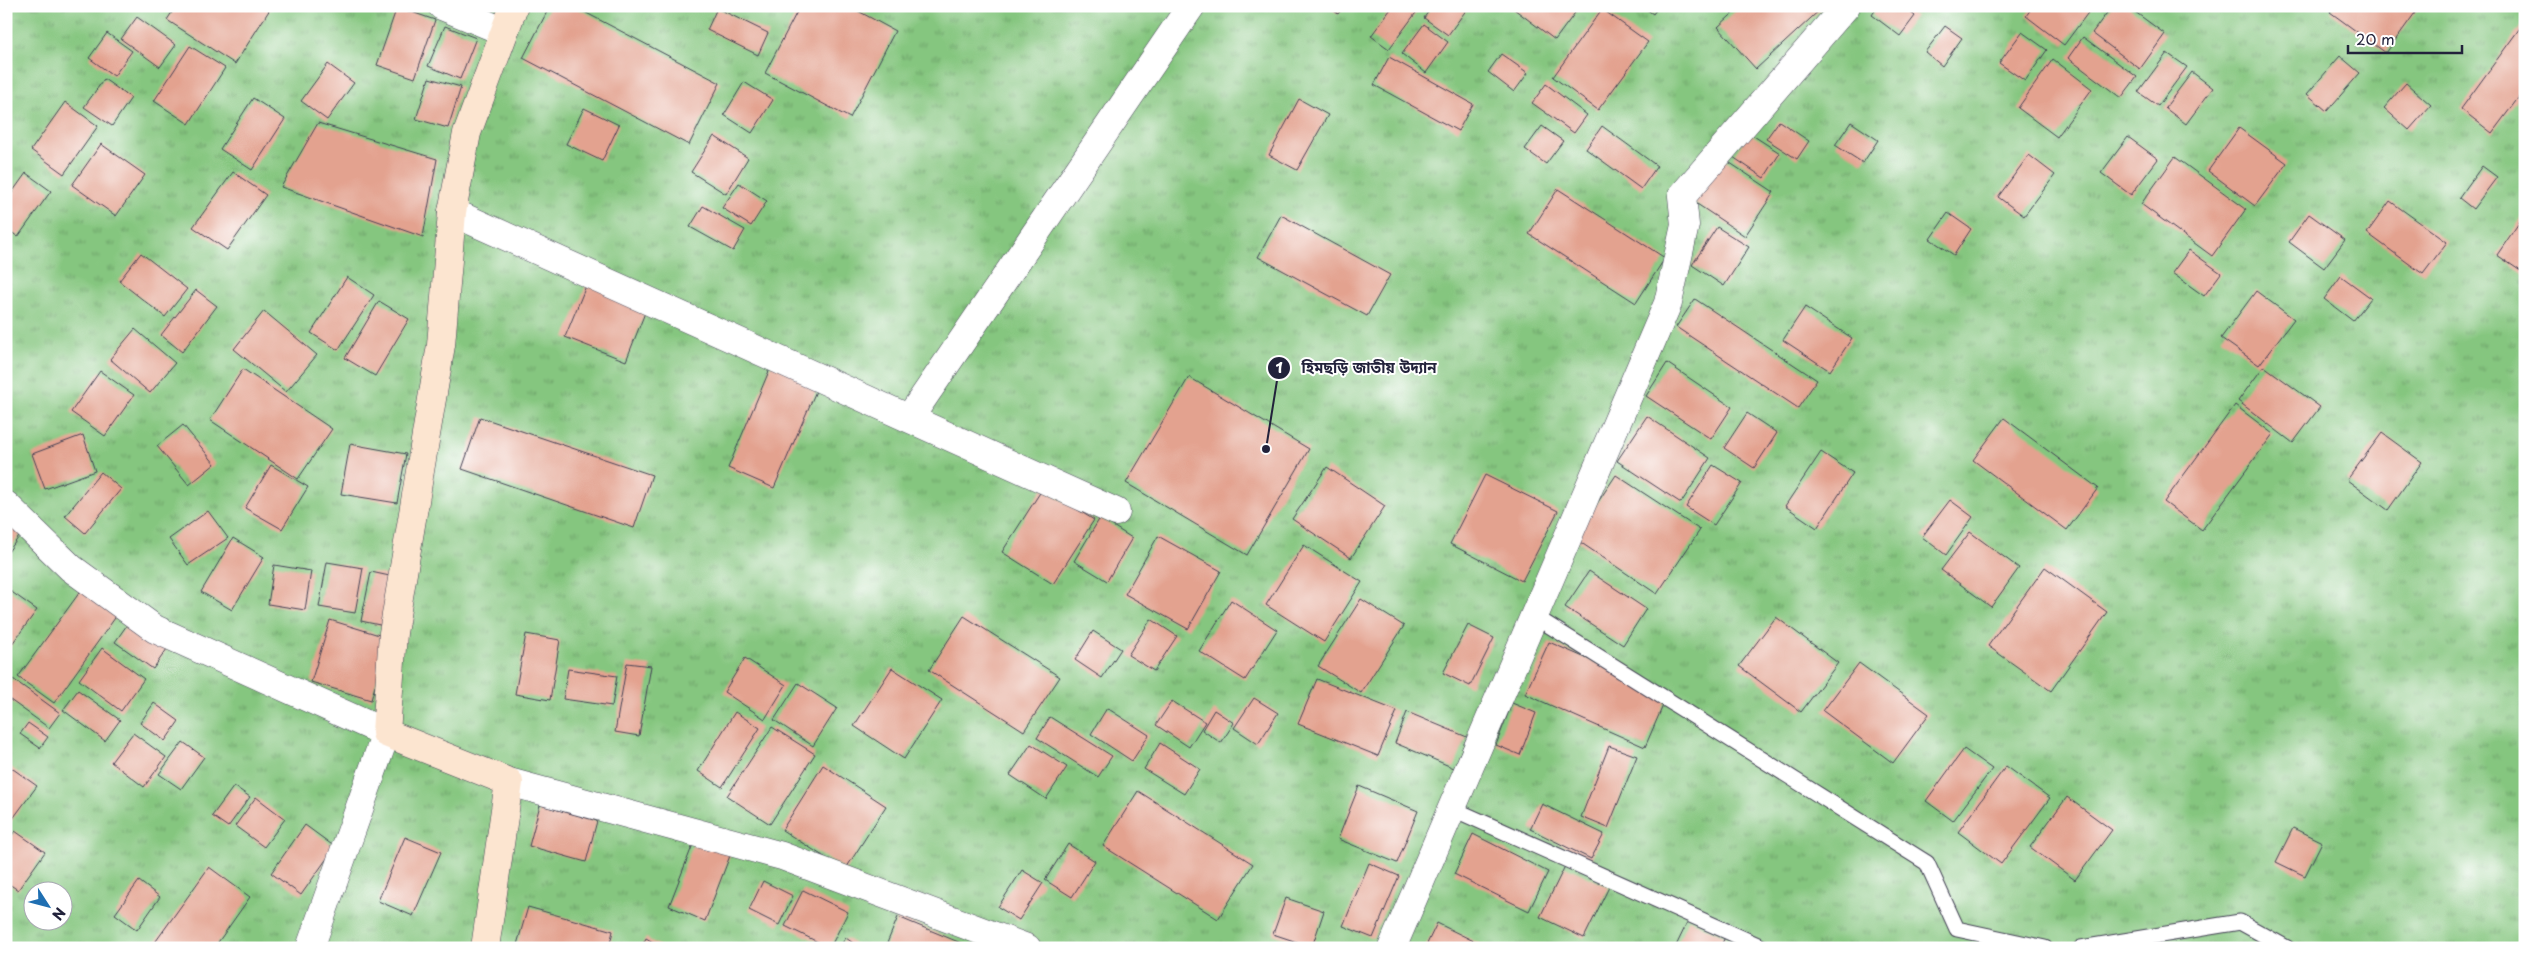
<svg xmlns="http://www.w3.org/2000/svg" width="2531" height="954" viewBox="0 0 2531 954" font-family="'Playpen Sans','Noto Sans Bengali',sans-serif">
<style>
.park{fill:url(#park-tufts);stroke:#54745d;fill-rule:evenodd}
.building{fill:#e3a28f}
.lines{fill:none;stroke-linecap:round;stroke-linejoin:round}
.lane-casing{stroke:#424053;stroke-width:17}
.street-casing{stroke:#424053;stroke-width:29}
.secondary-casing{stroke:#424053;stroke-width:29}
.lane{stroke:#fff;stroke-width:15}
.street{stroke:#fff;stroke-width:28}
.secondary{stroke:#fce5d0;stroke-width:28}
.leader{fill:none;stroke:#22223b;stroke-width:2}
.callout-dot{fill:#22223b;stroke:#fff;stroke-width:2}
.mark-label{font-size:15px;text-anchor:middle;font-weight:bold;fill:#fff}
.callout-label{font-size:15px;text-anchor:middle;font-weight:bold;fill:#22223b;stroke:#fff;stroke-width:4;stroke-linejoin:round;paint-order:stroke}
</style>
<defs>
<pattern id="park-tufts" width="24" height="20" patternUnits="userSpaceOnUse" patternTransform="scale(1.25)"><rect width="24" height="20" fill="#85c67f"/><path d="M3 7l-1-3M5 7V3M7 7l1-3M15 17l-1-3M17 17v-4M19 17l1-3" fill="none" stroke="#6ca069"/></pattern>
</defs>
<rect width="100%" height="100%" fill="#fff"/>
<filter id="ink" filterUnits="userSpaceOnUse"><feTurbulence type="fractalNoise" baseFrequency=".02" numOctaves="2"/><feDisplacementMap in="SourceGraphic" scale="10" xChannelSelector="R" yChannelSelector="G"/><feConvolveMatrix kernelMatrix="1 2 1 2 8 2 1 2 1" color-interpolation-filters="sRGB"/></filter>
<filter id="wash" filterUnits="userSpaceOnUse"><feTurbulence type="fractalNoise" baseFrequency=".0096" numOctaves="4" result="noise"/><feDisplacementMap in="SourceGraphic" scale="20" xChannelSelector="R" yChannelSelector="G"/><feGaussianBlur stdDeviation="1.12" result="paint"/><feColorMatrix in="noise" values="0 0 0 0 0 0 0 0 0 0 0 0 0 0 0 0 0 1.4 0 .05"/><feComposite in="paint" operator="in"/></filter>
<g filter="url(#wash)">
<rect width="100%" height="100%" fill="#f9eddd"/>
<path class="park" d="M 6,6 L 2525,6 L 2525,948 L 6,948 ZM 32,892 L 62,892 L 62,922 L 32,922 Z"/>
<g id="blocks">
<g class="building">
<polygon points="176,6 272,6 235,64 167,20"/>
<polygon points="550,6 573,6 720,83 689,145 523,58"/>
<polygon points="800,6 849,6 895,31 850,118 765,73"/>
<polygon points="1328,6 1344,6 1338,14"/>
<polygon points="1393,6 1421,6 1389,49 1371,36"/>
<polygon points="1432,6 1463,6 1467,9 1448,35 1424,18"/>
<polygon points="1510,6 1580,6 1555,40"/>
<polygon points="1642,6 1659,6 1653,14"/>
<polygon points="1741,6 1824,6 1756,69 1718,27"/>
<polygon points="1878,6 1903,6 1915,16 1900,36 1872,15"/>
<polygon points="2033,6 2093,6 2064,45 2026,16"/>
<polygon points="2112,6 2127,6 2165,34 2140,69 2092,33"/>
<polygon points="2334,6 2420,6 2386,53 2330,12"/>
<polygon points="397,7 435,20 415,78 377,65"/>
<polygon points="717,8 768,33 758,55 707,30"/>
<polygon points="1602,9 1648,42 1598,110 1553,77"/>
<polygon points="137,17 176,45 160,67 121,39"/>
<polygon points="2525,21 2525,89 2492,133 2461,109"/>
<polygon points="1424,24 1448,42 1426,73 1402,54"/>
<polygon points="445,26 476,38 460,79 428,66"/>
<polygon points="1945,26 1962,38 1942,66 1925,52"/>
<polygon points="2022,32 2047,50 2025,81 1999,63"/>
<polygon points="107,33 132,51 114,76 89,58"/>
<polygon points="2083,37 2137,77 2121,98 2068,58"/>
<polygon points="190,46 225,68 189,124 154,101"/>
<polygon points="2167,53 2187,67 2158,106 2138,92"/>
<polygon points="1501,54 1528,73 1514,92 1488,72"/>
<polygon points="2340,56 2360,73 2327,111 2307,94"/>
<polygon points="1389,57 1473,104 1458,131 1374,85"/>
<polygon points="2053,59 2092,89 2057,137 2018,108"/>
<polygon points="328,64 354,83 327,120 301,101"/>
<polygon points="2192,72 2213,88 2186,124 2165,108"/>
<polygon points="429,78 461,87 448,128 416,119"/>
<polygon points="104,79 131,98 112,126 84,107"/>
<polygon points="744,82 773,100 752,133 724,115"/>
<polygon points="2406,83 2431,105 2409,130 2384,108"/>
<polygon points="1546,84 1587,115 1574,133 1532,103"/>
<polygon points="253,98 285,119 252,170 220,149"/>
<polygon points="1299,99 1328,115 1297,170 1269,155"/>
<polygon points="65,102 98,126 64,174 31,150"/>
<polygon points="584,108 619,125 602,161 566,144"/>
<polygon points="1779,121 1809,141 1797,159 1766,139"/>
<polygon points="1851,122 1878,140 1863,163 1835,145"/>
<polygon points="318,123 437,159 423,237 281,187"/>
<polygon points="1542,126 1563,141 1546,164 1525,149"/>
<polygon points="1602,126 1657,166 1641,189 1586,149"/>
<polygon points="2239,128 2287,163 2255,206 2208,171"/>
<polygon points="1749,133 1780,153 1764,178 1733,157"/>
<polygon points="714,136 748,158 726,194 691,172"/>
<polygon points="2128,137 2158,159 2131,195 2101,173"/>
<polygon points="101,144 145,175 116,216 72,185"/>
<polygon points="2029,155 2055,175 2024,216 1998,197"/>
<polygon points="1721,157 1774,192 1745,236 1691,200"/>
<polygon points="2175,157 2246,209 2212,256 2141,204"/>
<polygon points="2482,166 2497,177 2473,209 2459,198"/>
<polygon points="233,172 266,195 227,250 193,227"/>
<polygon points="26,173 51,191 18,237 6,228 6,201"/>
<polygon points="739,183 767,201 751,226 722,208"/>
<polygon points="1558,189 1665,258 1636,303 1529,234"/>
<polygon points="2390,201 2447,242 2423,274 2367,233"/>
<polygon points="703,206 745,230 733,251 690,227"/>
<polygon points="1948,213 1971,229 1954,255 1930,239"/>
<polygon points="2309,214 2345,240 2324,268 2289,242"/>
<polygon points="2525,214 2525,274 2497,255"/>
<polygon points="1281,215 1390,275 1367,316 1258,257"/>
<polygon points="1717,227 1749,247 1724,286 1692,265"/>
<polygon points="2189,250 2221,273 2204,296 2172,273"/>
<polygon points="141,253 187,289 165,317 119,281"/>
<polygon points="2341,276 2371,298 2353,321 2324,299"/>
<polygon points="347,277 374,295 338,350 311,333"/>
<polygon points="588,281 648,305 626,361 565,337"/>
<polygon points="196,290 217,306 182,352 161,335"/>
<polygon points="2256,291 2294,319 2259,365 2221,338"/>
<polygon points="1695,299 1817,380 1798,408 1676,327"/>
<polygon points="379,301 409,319 375,376 345,358"/>
<polygon points="1805,307 1852,338 1830,371 1783,340"/>
<polygon points="264,311 317,355 286,392 234,349"/>
<polygon points="135,329 175,363 150,393 110,359"/>
<polygon points="1667,363 1732,407 1711,439 1646,396"/>
<polygon points="772,364 819,384 774,488 728,468"/>
<polygon points="2264,366 2320,407 2293,443 2238,401"/>
<polygon points="243,369 332,429 298,479 210,420"/>
<polygon points="100,371 134,395 105,436 71,412"/>
<polygon points="1189,377 1309,449 1247,555 1126,483"/>
<polygon points="2235,405 2273,434 2202,530 2164,502"/>
<polygon points="1747,413 1777,433 1754,468 1724,448"/>
<polygon points="1647,416 1710,458 1681,503 1617,461"/>
<polygon points="480,417 652,475 634,528 462,469"/>
<polygon points="2004,418 2098,488 2067,530 1973,460"/>
<polygon points="183,425 215,464 189,485 157,446"/>
<polygon points="2382,433 2422,462 2388,510 2347,480"/>
<polygon points="83,435 95,471 45,489 32,454"/>
<polygon points="350,444 406,454 397,503 341,494"/>
<polygon points="1821,452 1853,473 1817,528 1785,506"/>
<polygon points="271,465 308,487 282,529 245,508"/>
<polygon points="1713,465 1742,483 1714,525 1686,507"/>
<polygon points="1327,467 1385,506 1351,558 1292,519"/>
<polygon points="101,472 121,489 85,533 65,516"/>
<polygon points="1485,475 1558,511 1522,581 1450,544"/>
<polygon points="1616,475 1700,530 1657,594 1574,538"/>
<polygon points="1043,488 1094,520 1053,584 1002,552"/>
<polygon points="1950,500 1973,517 1946,555 1922,537"/>
<polygon points="208,511 228,538 188,565 169,539"/>
<polygon points="6,513 26,527 8,552 6,551"/>
<polygon points="1100,518 1132,538 1107,581 1074,561"/>
<polygon points="1970,532 2019,568 1991,607 1941,570"/>
<polygon points="1158,536 1221,571 1188,629 1125,594"/>
<polygon points="233,538 264,557 232,610 201,592"/>
<polygon points="1304,545 1362,582 1324,642 1266,605"/>
<polygon points="327,562 363,568 355,613 319,607"/>
<polygon points="274,565 311,571 305,610 268,604"/>
<polygon points="2045,567 2107,612 2051,691 1988,646"/>
<polygon points="1589,571 1646,609 1623,645 1565,607"/>
<polygon points="371,572 399,578 389,627 361,621"/>
<polygon points="85,585 120,611 54,703 18,677"/>
<polygon points="6,588 37,610 6,652"/>
<polygon points="1361,599 1404,626 1361,693 1318,666"/>
<polygon points="1231,600 1277,630 1245,680 1199,651"/>
<polygon points="964,616 1060,677 1024,731 929,670"/>
<polygon points="1776,617 1838,663 1801,712 1739,666"/>
<polygon points="1151,619 1177,636 1154,671 1128,655"/>
<polygon points="330,620 389,638 371,700 311,682"/>
<polygon points="129,622 167,649 153,669 115,642"/>
<polygon points="1468,625 1494,638 1470,686 1443,673"/>
<polygon points="1093,631 1121,649 1102,678 1075,660"/>
<polygon points="526,634 560,640 550,700 515,694"/>
<polygon points="1549,642 1668,694 1645,747 1525,694"/>
<polygon points="102,648 144,679 121,711 79,680"/>
<polygon points="745,658 786,685 765,719 724,692"/>
<polygon points="627,663 651,666 639,736 615,732"/>
<polygon points="1859,663 1929,714 1893,763 1823,711"/>
<polygon points="892,668 942,700 904,759 854,726"/>
<polygon points="568,669 617,676 612,706 563,699"/>
<polygon points="13,679 60,713 49,728 6,697 6,688"/>
<polygon points="1317,679 1397,711 1378,756 1298,724"/>
<polygon points="798,683 837,708 813,746 774,720"/>
<polygon points="78,690 120,720 105,741 63,710"/>
<polygon points="1254,698 1278,713 1258,744 1234,728"/>
<polygon points="1172,701 1205,722 1189,747 1156,725"/>
<polygon points="154,703 179,721 165,741 140,723"/>
<polygon points="1512,703 1536,713 1520,755 1496,745"/>
<polygon points="1107,708 1149,735 1132,761 1091,734"/>
<polygon points="1214,710 1234,723 1221,743 1202,730"/>
<polygon points="735,712 760,728 722,787 698,771"/>
<polygon points="1407,712 1467,737 1454,768 1395,743"/>
<polygon points="1050,717 1112,756 1098,777 1037,738"/>
<polygon points="28,723 48,737 40,748 20,734"/>
<polygon points="772,727 815,754 770,824 727,796"/>
<polygon points="133,733 166,757 144,787 111,762"/>
<polygon points="183,742 204,757 181,789 159,774"/>
<polygon points="1160,743 1200,769 1184,794 1144,769"/>
<polygon points="1031,744 1067,767 1046,799 1010,775"/>
<polygon points="1609,746 1637,756 1608,828 1581,817"/>
<polygon points="1964,749 1992,769 1953,821 1926,801"/>
<polygon points="6,764 37,786 6,828"/>
<polygon points="823,765 886,806 845,870 782,830"/>
<polygon points="2006,766 2050,798 2001,864 1958,832"/>
<polygon points="234,786 250,797 228,827 212,816"/>
<polygon points="1359,786 1418,811 1397,863 1338,839"/>
<polygon points="1138,791 1253,864 1218,919 1103,846"/>
<polygon points="256,797 285,819 264,847 235,826"/>
<polygon points="2067,797 2112,830 2075,880 2030,847"/>
<polygon points="1542,804 1604,834 1591,859 1530,829"/>
<polygon points="540,805 597,821 586,862 529,846"/>
<polygon points="305,825 335,847 301,895 271,873"/>
<polygon points="2293,828 2322,842 2305,876 2276,862"/>
<polygon points="15,831 45,852 18,890 6,882 6,842"/>
<polygon points="1473,834 1548,872 1529,911 1454,874"/>
<polygon points="405,837 441,852 413,916 378,901"/>
<polygon points="695,839 731,853 705,921 669,906"/>
<polygon points="1068,844 1095,861 1072,897 1045,880"/>
<polygon points="1369,863 1399,876 1373,938 1343,926"/>
<polygon points="1565,866 1609,887 1584,938 1540,917"/>
<polygon points="209,867 250,897 214,948 151,948"/>
<polygon points="1022,870 1043,883 1019,920 998,907"/>
<polygon points="139,881 160,897 137,930 115,914"/>
<polygon points="763,881 793,896 779,925 749,910"/>
<polygon points="803,890 848,912 830,948 785,926"/>
<polygon points="1286,898 1324,911 1312,947 1273,934"/>
<polygon points="528,907 613,931 609,948 516,948"/>
<polygon points="898,917 973,948 885,948"/>
<polygon points="1689,919 1725,937 1720,948 1675,948"/>
<polygon points="1437,923 1488,948 1425,948"/>
<polygon points="646,938 663,948 641,948"/>
<polygon points="846,938 860,948 838,948"/>
<polygon points="442,944 461,947 461,948 441,948"/>
</g>
</g>
</g>
<g filter="url(#ink)">
<use href="#blocks" fill-opacity="0" stroke="#424053" stroke-width="1"/>
<g class="lines">
<defs>
<g id="lane">
<polyline points="1534,616 1927,863 1957,929 2045,948"/>
<polyline points="1451,808 1760,946"/>
<polyline points="2081,948 2240,922 2287,948"/>
</g>
<g id="street">
<polyline points="442,6 503,31"/>
<polyline points="452,212 1116,512"/>
<polyline points="910,417 1191,6"/>
<polyline points="6,505 71,568 155,629 386,733 310,948"/>
<polyline points="509,782 782,856 1027,948"/>
<polyline points="1392,948 1668,303 1685,225 1682,196 1846,6"/>
</g>
<polyline id="secondary" points="485,948 509,782 386,733 393,633 441,345 452,212 467,133 514,6"/>
</defs>
<use href="#lane" class="lane-casing"/>
<use href="#street" class="street-casing"/>
<use href="#secondary" class="secondary-casing"/>
<use href="#lane" class="lane"/>
<use href="#street" class="street"/>
<use href="#secondary" class="secondary"/>
</g>
</g>
<path class="leader" d="M1266 449L1279 368"/>
<g class="callout-dot">
<circle cx="1266" cy="449" r="5"/>
<circle cx="1279" cy="368" r="12"/>
</g>
<g class="mark-label">
<text x="1279" y="373">1</text>
</g>
<g class="callout-label">
<text x="1369" y="373">হিমছড়ি জাতীয় উদ্যান</text>
</g>
<rect width="2531" height="954" fill="none" stroke="#fff" stroke-width="25"/>
<g transform="translate(48 906) rotate(126)"><circle r="24" fill="#ffffff" stroke="#a7a7b1"/>
<path d="M0-4L9 19L0 12L-9 19Z" fill="#1f6fb2"/>
<text y="-8" font-size="14" font-weight="bold" text-anchor="middle" fill="#22223b">N</text>
</g>
<path d="M2348 45v8h114v-8" fill="none" stroke="#22223b" stroke-width="2.5"/>
<text x="2356" y="45" font-size="15" fill="#22223b" stroke="#ffffff" stroke-width="4" paint-order="stroke">20 m</text>
</svg>
